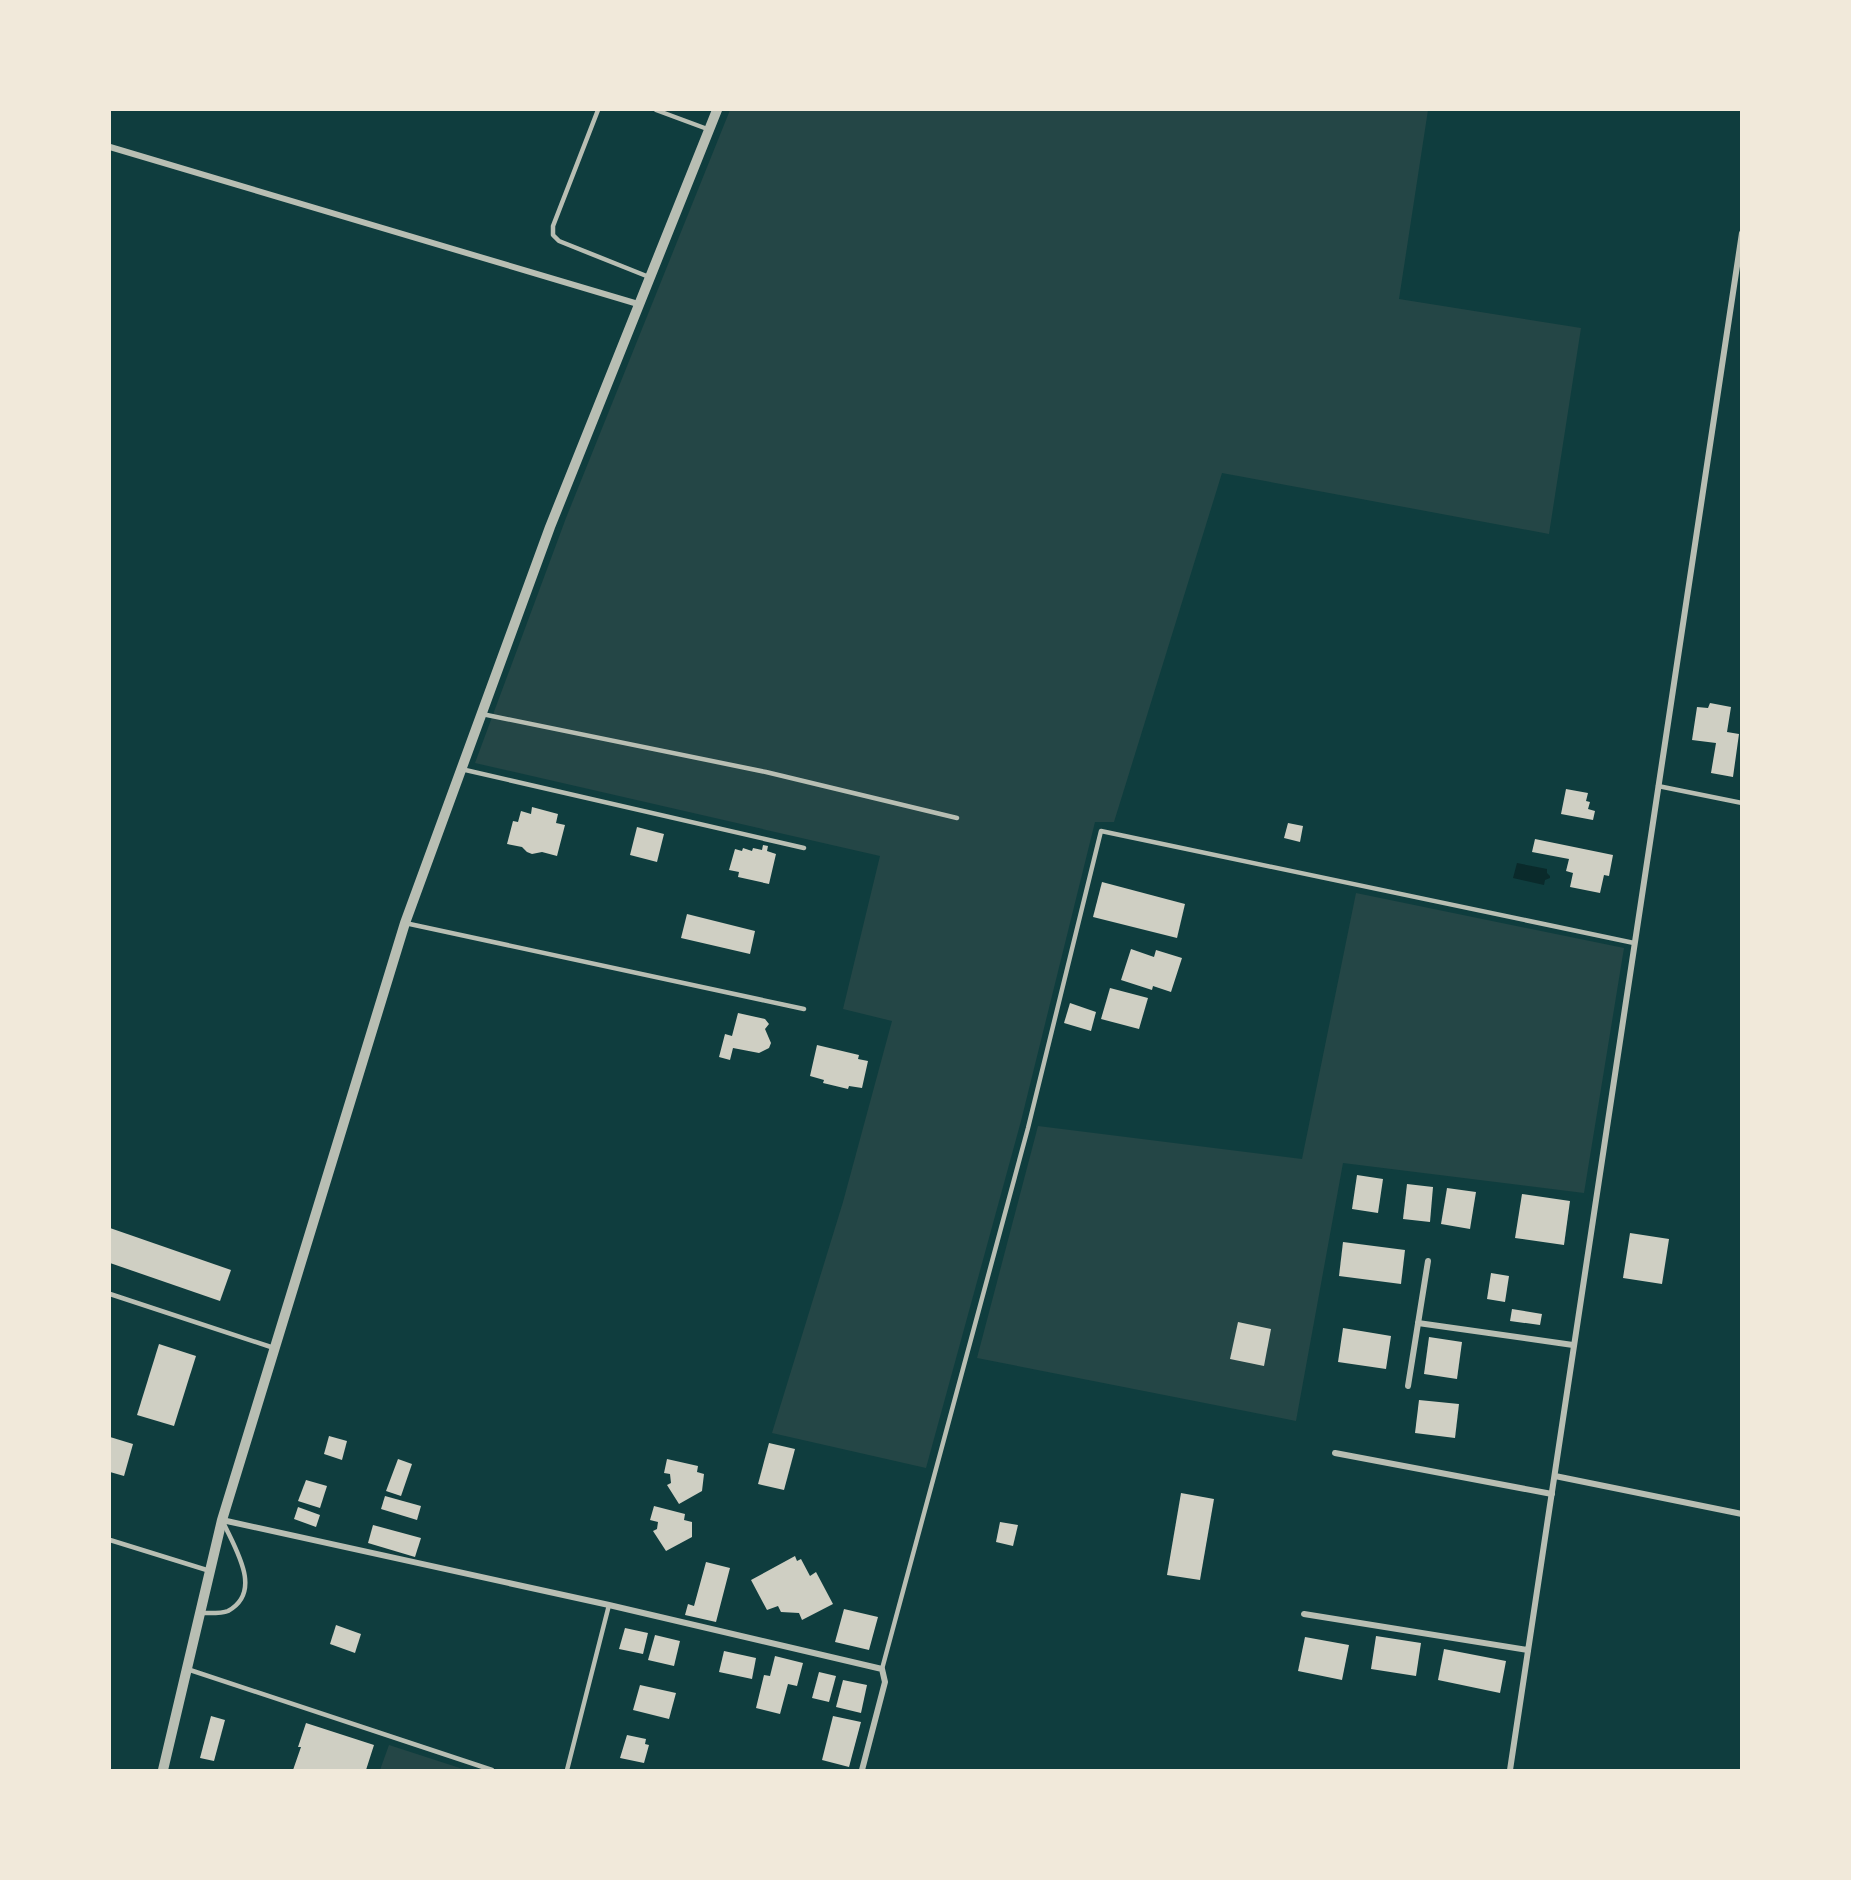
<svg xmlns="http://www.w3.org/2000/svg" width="1851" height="1880" viewBox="0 0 1851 1880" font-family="'PT Sans',sans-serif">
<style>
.green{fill:#244646}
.water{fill:#0a2a2b}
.building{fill:#cfcfc3}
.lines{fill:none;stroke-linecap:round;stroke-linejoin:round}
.service{stroke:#b8beb3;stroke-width:4.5}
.minor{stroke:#b8beb3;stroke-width:6}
.tertiary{stroke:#b8beb3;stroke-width:10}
</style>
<rect width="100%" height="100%" fill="#0f3d3e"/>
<g class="green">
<polygon points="730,110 1428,110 1399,299 1581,328 1549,534 1222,473 1114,822 1095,822 1021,1121 926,1468 772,1433 843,1202 892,1021 843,1009 880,856 475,763 566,518"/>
<polygon points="1356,893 1624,948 1584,1193 1343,1163 1296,1421 977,1358 1038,1126 1302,1159"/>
<polygon points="389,1745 466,1770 380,1770"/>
</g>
<polygon class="water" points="1517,863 1547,869 1547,873 1550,876 1550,878 1545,880 1544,885 1513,878"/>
<g class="building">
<polygon points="1710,703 1731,707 1727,732 1739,734 1733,777 1711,773 1716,743 1692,740 1697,707 1708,708"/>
<polygon points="1566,789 1588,793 1586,801 1590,802 1588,809 1595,811 1593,820 1561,814"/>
<polygon points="532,807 558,814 556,823 565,825 557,856 542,852 532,854 527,852 522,847 507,844 513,821 518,822 521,811 531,814"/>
<polygon points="1288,823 1303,826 1300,842 1284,838"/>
<polygon points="637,827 664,834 657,862 630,855"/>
<polygon points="1535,839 1613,855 1609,876 1604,875 1600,893 1570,887 1573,873 1566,871 1569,859 1532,852"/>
<polygon points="763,845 768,846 767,851 776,854 769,884 738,877 739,872 729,870 735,849 742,851 743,848 752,851 753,848 762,850"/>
<polygon points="1102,882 1185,904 1177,938 1093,917"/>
<polygon points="687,914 755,931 750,954 681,938"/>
<polygon points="1131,949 1154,957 1156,950 1182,958 1171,992 1153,986 1152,990 1121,980"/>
<polygon points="1110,988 1148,998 1139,1029 1101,1019"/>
<polygon points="1070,1003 1096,1012 1091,1031 1064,1023"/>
<polygon points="738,1013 765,1019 769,1024 765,1029 771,1043 769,1048 759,1053 733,1048 730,1060 719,1057 725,1034 732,1036"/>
<polygon points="817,1045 859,1055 858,1059 868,1061 862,1088 849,1086 848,1089 823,1083 824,1080 810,1076"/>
<polygon points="1357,1175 1383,1179 1378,1213 1352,1209"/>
<polygon points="1407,1184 1433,1187 1430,1222 1403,1219"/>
<polygon points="1447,1188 1476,1192 1470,1229 1441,1224"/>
<polygon points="1522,1194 1570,1201 1564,1245 1515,1238"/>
<polygon points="110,1228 231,1270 220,1301 110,1263"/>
<polygon points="1630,1233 1669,1239 1662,1284 1623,1278"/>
<polygon points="1343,1242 1405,1250 1401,1284 1339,1276"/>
<polygon points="1491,1273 1509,1276 1505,1302 1487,1299"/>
<polygon points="1512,1309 1542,1314 1540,1325 1510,1321"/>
<polygon points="1238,1322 1271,1329 1264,1366 1230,1359"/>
<polygon points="1343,1328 1391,1336 1386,1369 1338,1362"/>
<polygon points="1429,1337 1462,1342 1457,1379 1424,1374"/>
<polygon points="159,1344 196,1356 174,1426 137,1415"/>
<polygon points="1419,1400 1459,1404 1455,1438 1415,1433"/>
<polygon points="329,1436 347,1441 342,1460 324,1454"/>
<polygon points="110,1437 133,1444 124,1476 110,1472"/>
<polygon points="769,1443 795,1449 784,1490 758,1484"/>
<polygon points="398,1459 412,1464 401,1496 386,1491"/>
<polygon points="667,1459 698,1466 697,1472 704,1474 702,1491 679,1504 667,1485 671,1483 670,1474 664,1473"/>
<polygon points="306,1480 327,1486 320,1508 298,1501"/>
<polygon points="1181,1493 1214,1499 1200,1580 1167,1575"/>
<polygon points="385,1496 421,1506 417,1520 381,1509"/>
<polygon points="654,1506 685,1514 684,1520 692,1522 692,1537 666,1551 653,1531 657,1529 658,1522 650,1520"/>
<polygon points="298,1507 320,1515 316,1527 294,1519"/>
<polygon points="1000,1522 1018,1525 1013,1546 996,1542"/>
<polygon points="373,1525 421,1538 415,1557 368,1543"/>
<polygon points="795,1556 797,1561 801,1559 810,1576 816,1572 833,1604 802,1620 799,1613 781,1612 778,1606 767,1610 751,1580"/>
<polygon points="706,1562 730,1568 716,1622 685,1615 688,1604 694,1606"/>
<polygon points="844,1609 878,1617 869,1650 835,1642"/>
<polygon points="336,1625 361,1634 355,1653 330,1644"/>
<polygon points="625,1628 648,1633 643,1654 619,1649"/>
<polygon points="655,1635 680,1641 674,1666 648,1660"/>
<polygon points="1376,1636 1421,1643 1416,1676 1371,1669"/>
<polygon points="1305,1637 1349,1645 1342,1680 1298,1671"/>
<polygon points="1444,1649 1506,1661 1500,1693 1438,1680"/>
<polygon points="724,1651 756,1658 752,1679 719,1672"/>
<polygon points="775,1656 803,1663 797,1686 788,1684 780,1714 756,1708 764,1675 770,1676"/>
<polygon points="819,1672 836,1676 829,1702 812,1698"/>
<polygon points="843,1680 867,1685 861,1713 836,1707"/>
<polygon points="640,1685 676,1693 669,1719 633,1710"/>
<polygon points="211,1716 225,1720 214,1761 200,1758"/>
<polygon points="833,1716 861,1722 849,1767 822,1760"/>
<polygon points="306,1723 374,1745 366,1770 293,1770 301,1747 298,1747"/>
<polygon points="627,1735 646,1739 645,1744 649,1745 644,1763 620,1758"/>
</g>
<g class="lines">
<g class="service">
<polyline points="598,110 553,226 553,235 559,241 649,277"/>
<polyline points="656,110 710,130"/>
<polyline points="482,714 766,772 957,818"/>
<polyline points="461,769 804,848"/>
<polyline points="1658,786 1742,803"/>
<polyline points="405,923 804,1009"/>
<polyline points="110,1294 274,1348"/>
<polyline points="110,1540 210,1571"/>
<path d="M 200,1613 C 208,1613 221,1614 228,1611 C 263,1592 236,1550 224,1524"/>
<polyline points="187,1669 492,1770"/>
<polyline points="882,1669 1028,1128 1101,831 1634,943"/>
<polyline points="567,1770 609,1605"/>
</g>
<g class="minor">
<polyline points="110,147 638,304"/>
<polyline points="1418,1323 1573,1345"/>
<polyline points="1408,1386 1428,1261"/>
<polyline points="1335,1453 1552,1494"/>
<polyline points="1555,1476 1742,1514"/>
<polyline points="222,1520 609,1605 882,1669 885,1682 862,1770"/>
<polyline points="1304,1614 1528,1650"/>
<polyline points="1510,1770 1742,233"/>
</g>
<polyline class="tertiary" points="163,1770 222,1520 405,923 550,527 717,110"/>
</g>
<rect width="1851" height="1880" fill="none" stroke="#f1e9da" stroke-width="222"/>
</svg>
